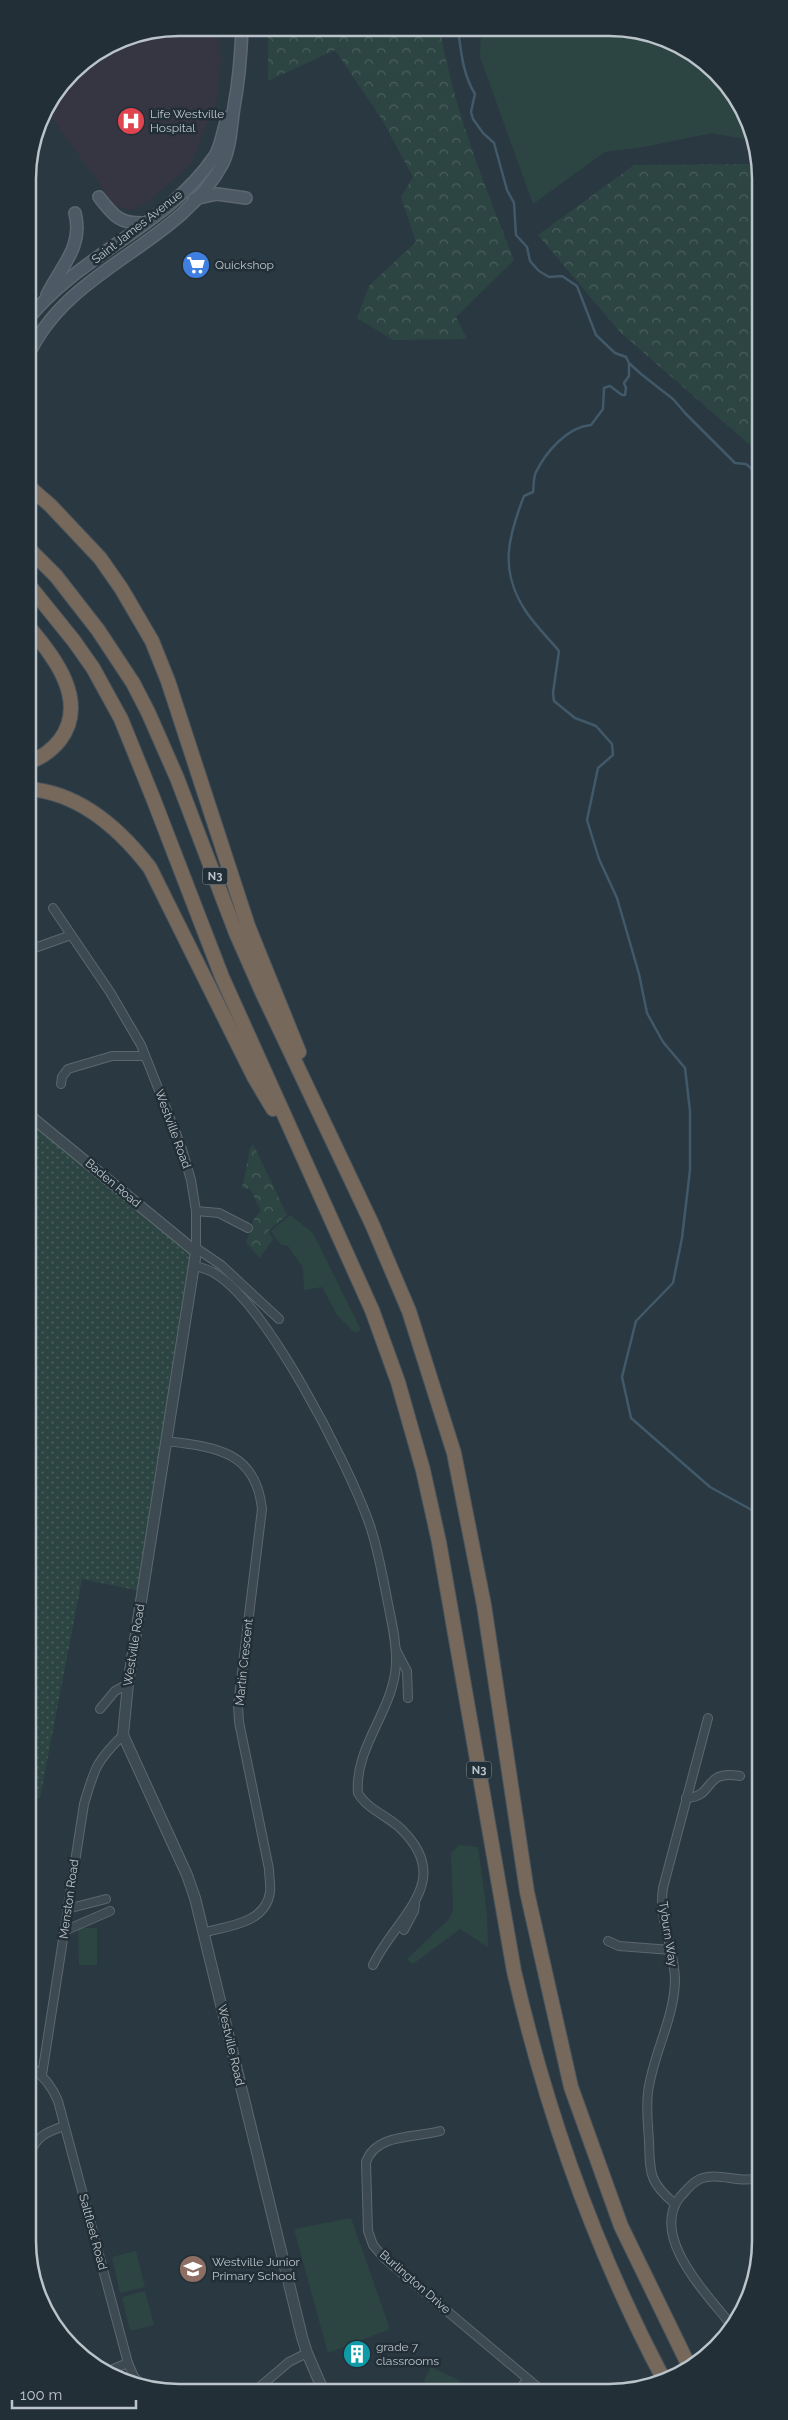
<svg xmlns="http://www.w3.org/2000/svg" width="788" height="2420" viewBox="0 0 788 2420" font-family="Raleway,sans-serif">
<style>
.medical{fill:#363643}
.grass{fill:#2d4542}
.forest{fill:url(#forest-crowns)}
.park{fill:url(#park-dots)}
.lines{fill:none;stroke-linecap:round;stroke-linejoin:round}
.stream{stroke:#415968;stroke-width:2.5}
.minor-casing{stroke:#5c676f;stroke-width:10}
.tertiary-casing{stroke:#5c676f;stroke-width:12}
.secondary-casing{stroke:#5c676f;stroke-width:14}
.motorway-casing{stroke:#49545c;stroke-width:16}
.minor{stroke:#3e4a51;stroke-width:8}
.tertiary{stroke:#3e4a51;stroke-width:10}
.secondary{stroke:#4d5964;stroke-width:11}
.motorway{stroke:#77685c;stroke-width:14}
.labels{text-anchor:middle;stroke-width:5;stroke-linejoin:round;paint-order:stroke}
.shield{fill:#232f37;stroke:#8d979f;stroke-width:1}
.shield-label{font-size:11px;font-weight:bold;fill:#bbc4cb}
.poi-label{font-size:12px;fill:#bbc4cb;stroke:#232f37;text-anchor:start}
.street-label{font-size:12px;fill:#bbc4cb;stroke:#232f37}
.rim{fill:none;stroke:#bbc4cb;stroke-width:2.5}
</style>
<defs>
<pattern id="forest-crowns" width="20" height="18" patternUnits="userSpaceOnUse" patternTransform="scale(1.25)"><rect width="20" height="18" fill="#2d4542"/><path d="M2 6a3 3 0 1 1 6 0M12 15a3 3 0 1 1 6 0" fill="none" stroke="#4a5e5c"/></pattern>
<pattern id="park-dots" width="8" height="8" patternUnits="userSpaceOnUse" patternTransform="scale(1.25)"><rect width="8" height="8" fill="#2d4542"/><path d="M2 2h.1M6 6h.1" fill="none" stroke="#4a5e5c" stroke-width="1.8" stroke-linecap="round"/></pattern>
</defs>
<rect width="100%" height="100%" fill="#2a3842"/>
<polygon class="medical" points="179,28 218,28 221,60 217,99 191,164 150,200 131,210 115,206 46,109 79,65 121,39"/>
<g class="grass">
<polygon points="481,29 639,30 684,48 716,72 745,112 754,141 712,133 644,147 605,152 533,204 480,57"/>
<polygon points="290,1215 313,1233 361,1330 355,1333 337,1315 322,1287 304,1290 303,1268 288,1246 281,1245 271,1231"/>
<polygon points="460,1845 478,1847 487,1913 488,1947 460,1929 413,1964 407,1959 449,1919 453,1910 451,1853"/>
<polygon points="78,1928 97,1928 97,1965 79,1965"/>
<polygon points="351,2218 390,2329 328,2353 294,2229"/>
<polygon points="136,2251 145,2287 120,2293 112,2257"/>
<polygon points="145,2291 154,2325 130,2331 122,2297"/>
<polygon points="431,2367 460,2381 456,2390 442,2390 424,2381"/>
</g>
<g class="forest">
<path d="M 268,28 L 440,29 C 454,110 484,184 514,260 L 456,317 L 467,339 L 393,340 L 357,318 L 369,286 L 416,242 L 401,197 L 413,177 L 381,118 L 335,50 L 268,81 Z"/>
<polygon points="758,164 758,452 620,332 538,235 634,165"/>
<polygon points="253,1144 287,1215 268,1231 273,1239 260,1258 246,1243 254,1219 261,1210 250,1189 242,1188 250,1149"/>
</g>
<polygon class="park" points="29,1116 195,1253 140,1591 82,1579 40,1798 30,1794"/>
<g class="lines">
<g class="stream">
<path d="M 458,29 C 461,52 463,75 475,94 L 471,112 L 473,119 L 483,133 L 494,143 L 507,190 L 514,203 L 516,235 L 527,247 L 530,261 L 539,271 L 549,277 L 562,276 L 577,286 L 596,335 L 615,353 L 626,357 L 629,363 L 641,374 L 673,399 L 686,414 L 735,463 L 746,464 L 758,474"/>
<path d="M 629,363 L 629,376 L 624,383 L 626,388 L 625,395 L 622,395 L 610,386 L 604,388 L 603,409 L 591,425 C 567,427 546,452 536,472 C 533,478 534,486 533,492 L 524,496 C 508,537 499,570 525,610 C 534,624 548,638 559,651 L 553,693 L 554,701 L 575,718 L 596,726 L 612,744 L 613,755 L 598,768 L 587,820 L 599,859 L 617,898 L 639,974 L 647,1013 L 663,1042 L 685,1068 L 690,1111 L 690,1170 L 682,1238 L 673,1283 L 636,1321 L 622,1377 L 631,1418 L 710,1487 L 759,1514"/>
</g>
<defs>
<g id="minor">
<polyline points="53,908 110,992 141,1045 181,1146 191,1180 196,1211 196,1252"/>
<polyline points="29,950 71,935"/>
<polyline points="61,1084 62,1077 68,1069 112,1056 145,1056"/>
<polyline points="196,1211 219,1213 248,1228"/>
<polyline points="196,1248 221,1265 279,1319"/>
<path d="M 195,1266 C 203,1268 210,1270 216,1274 C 268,1307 346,1460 368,1520 C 377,1544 381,1569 386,1593 C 390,1616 397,1640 396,1664 C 394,1710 354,1747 358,1793 C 366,1808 387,1816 399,1827 C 457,1881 397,1915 373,1965"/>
<path d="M 166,1441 C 215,1447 256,1451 262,1509 L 238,1705 L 239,1722 L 269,1869 C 269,1877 271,1885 270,1892 C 266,1923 229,1926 205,1932"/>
<polyline points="396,1650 407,1671 408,1698"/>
<polyline points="100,1709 115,1691 128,1684"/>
<path d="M 686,1798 C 716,1797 702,1769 740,1776"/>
<polyline points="67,1909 106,1899"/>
<polyline points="404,1930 414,1911 415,1905"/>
<polyline points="64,1931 110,1911"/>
<polyline points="608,1941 619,1946 671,1950"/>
<path d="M 30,2066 C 44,2076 52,2086 58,2101 L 128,2363 L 134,2377 L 145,2388"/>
<path d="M 42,2075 L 84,1804 C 95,1767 96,1762 123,1735"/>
<path d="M 440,2131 C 416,2138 376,2133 366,2162 L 368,2231 L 373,2245 L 384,2258 L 541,2390"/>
<path d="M 30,2154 C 36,2136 47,2132 64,2126"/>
<path d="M 675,2204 C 649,2182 650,2174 649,2141 C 648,2125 646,2108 648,2092 C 653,2054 674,2019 675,1981 C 675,1949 658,1920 663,1888 L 708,1718"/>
<path d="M 732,2326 C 708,2295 649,2237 680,2197 C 686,2191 691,2183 700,2179 C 719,2171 741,2185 760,2177"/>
<polyline points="106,2372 128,2363"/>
<polyline points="256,2390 289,2362 307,2353"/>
<polyline points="519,2390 528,2379"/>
</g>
<polyline id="tertiary" points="29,1115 196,1252 128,1684 123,1735 187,1875 195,1898 302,2337 307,2353 323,2390"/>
<g id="secondary">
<path d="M 99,197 C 114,216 119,224 145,223"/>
<polyline points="194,199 217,194 246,198"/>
<path d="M 47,295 C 60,267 84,247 75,213"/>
<path d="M 28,319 C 80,254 167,226 214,157 C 222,146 222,130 228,117"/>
<path d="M 28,356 C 68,267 179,246 223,163 C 231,146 231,125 234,107 C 239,80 241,55 242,28"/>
</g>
<g id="motorway">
<polyline points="28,486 50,505 100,558 121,588 152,641 168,681 248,926 299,1052"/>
<polyline points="28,548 56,576 98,630 133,683 148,712 177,778 236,933 262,992 372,1224 409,1311 454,1453 484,1605 527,1892 571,2087 621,2226 690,2368"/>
<path d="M 28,584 L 74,641 L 93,668 L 121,719 L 153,798 L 222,977 L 372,1310 L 398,1382 L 423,1470 L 439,1542 L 514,1971 C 547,2114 595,2250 664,2380"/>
<path d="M 28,626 C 54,656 89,701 60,740 C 52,750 41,758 29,762"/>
<path d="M 29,789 C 80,793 120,829 150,868 L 254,1077 L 273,1109"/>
</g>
</defs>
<use href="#minor" class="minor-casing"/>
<use href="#tertiary" class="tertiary-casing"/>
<use href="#secondary" class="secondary-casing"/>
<use href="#motorway" class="motorway-casing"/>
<use href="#minor" class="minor"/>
<use href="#tertiary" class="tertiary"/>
<use href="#secondary" class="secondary"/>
<use href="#motorway" class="motorway"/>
</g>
<defs>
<symbol id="hospital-disc" viewBox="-11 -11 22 22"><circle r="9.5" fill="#e0444e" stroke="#232f37"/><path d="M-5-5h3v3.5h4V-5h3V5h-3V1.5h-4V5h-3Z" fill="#fff"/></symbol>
<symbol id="supermarket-disc" viewBox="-11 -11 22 22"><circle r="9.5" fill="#3f7fe0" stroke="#232f37"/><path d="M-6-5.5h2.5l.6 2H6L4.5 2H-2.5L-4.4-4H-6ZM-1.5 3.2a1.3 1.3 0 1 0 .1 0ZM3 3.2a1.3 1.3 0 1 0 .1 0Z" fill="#fff"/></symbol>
<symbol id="school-disc" viewBox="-11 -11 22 22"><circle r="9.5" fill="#8d6e63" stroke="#232f37"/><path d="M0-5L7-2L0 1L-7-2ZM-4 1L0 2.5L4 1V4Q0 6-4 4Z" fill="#fff"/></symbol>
<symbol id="building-disc" viewBox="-11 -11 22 22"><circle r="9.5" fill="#0f9aa8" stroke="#232f37"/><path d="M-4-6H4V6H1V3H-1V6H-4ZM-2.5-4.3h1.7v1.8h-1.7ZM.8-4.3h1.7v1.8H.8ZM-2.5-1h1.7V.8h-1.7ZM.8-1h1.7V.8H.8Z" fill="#fff"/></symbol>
</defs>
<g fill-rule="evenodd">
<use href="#hospital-disc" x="115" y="105" width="32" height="32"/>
<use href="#supermarket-disc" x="180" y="249" width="32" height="32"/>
<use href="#school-disc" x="177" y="2253" width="32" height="32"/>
<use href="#building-disc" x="341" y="2338" width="32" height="32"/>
</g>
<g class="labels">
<g class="shield">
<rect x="202.5" y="867.5" width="25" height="17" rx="4"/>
<rect x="466.5" y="1761.5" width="25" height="17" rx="4"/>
</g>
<g class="shield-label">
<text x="215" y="880">N3</text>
<text x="479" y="1774">N3</text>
</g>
<g class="poi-label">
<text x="150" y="118">Life Westville<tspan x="150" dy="14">Hospital</tspan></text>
<text x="215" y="269">Quickshop</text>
<text x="212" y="2266">Westville Junior<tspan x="212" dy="14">Primary School</tspan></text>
<text x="376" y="2351">grade 7<tspan x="376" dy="14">classrooms</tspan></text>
</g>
<g class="street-label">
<text transform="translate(137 227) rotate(-38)" y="4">Saint James Avenue</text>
<text transform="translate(173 1129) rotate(70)" y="4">Westville Road</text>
<text transform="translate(113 1183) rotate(40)" y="4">Baden Road</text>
<text transform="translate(134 1645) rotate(-81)" y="4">Westville Road</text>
<text transform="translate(244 1662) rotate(-84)" y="4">Martin Crescent</text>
<text transform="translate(69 1899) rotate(-82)" y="4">Menston Road</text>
<text transform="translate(668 1934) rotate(81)" y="4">Tyburn Way</text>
<text transform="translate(231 2045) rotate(77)" y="4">Westville Road</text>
<text transform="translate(93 2232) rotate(75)" y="4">Saltfleet Road</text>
<text transform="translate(415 2282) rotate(41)" y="4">Burlington Drive</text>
</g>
</g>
<path d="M0 0H788V2420H0ZM179 36H609A143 143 0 0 1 752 179V2241A143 143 0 0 1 609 2384H179A143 143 0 0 1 36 2241V179A143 143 0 0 1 179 36Z" fill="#232f37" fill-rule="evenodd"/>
<path class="rim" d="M179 36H609A143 143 0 0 1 752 179V2241A143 143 0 0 1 609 2384H179A143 143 0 0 1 36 2241V179A143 143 0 0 1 179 36Z"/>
<path d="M12 2400v8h124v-8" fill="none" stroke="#bbc4cb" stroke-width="2.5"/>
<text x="20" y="2400" font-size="15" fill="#bbc4cb" stroke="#232f37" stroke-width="4" paint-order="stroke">100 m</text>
</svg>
